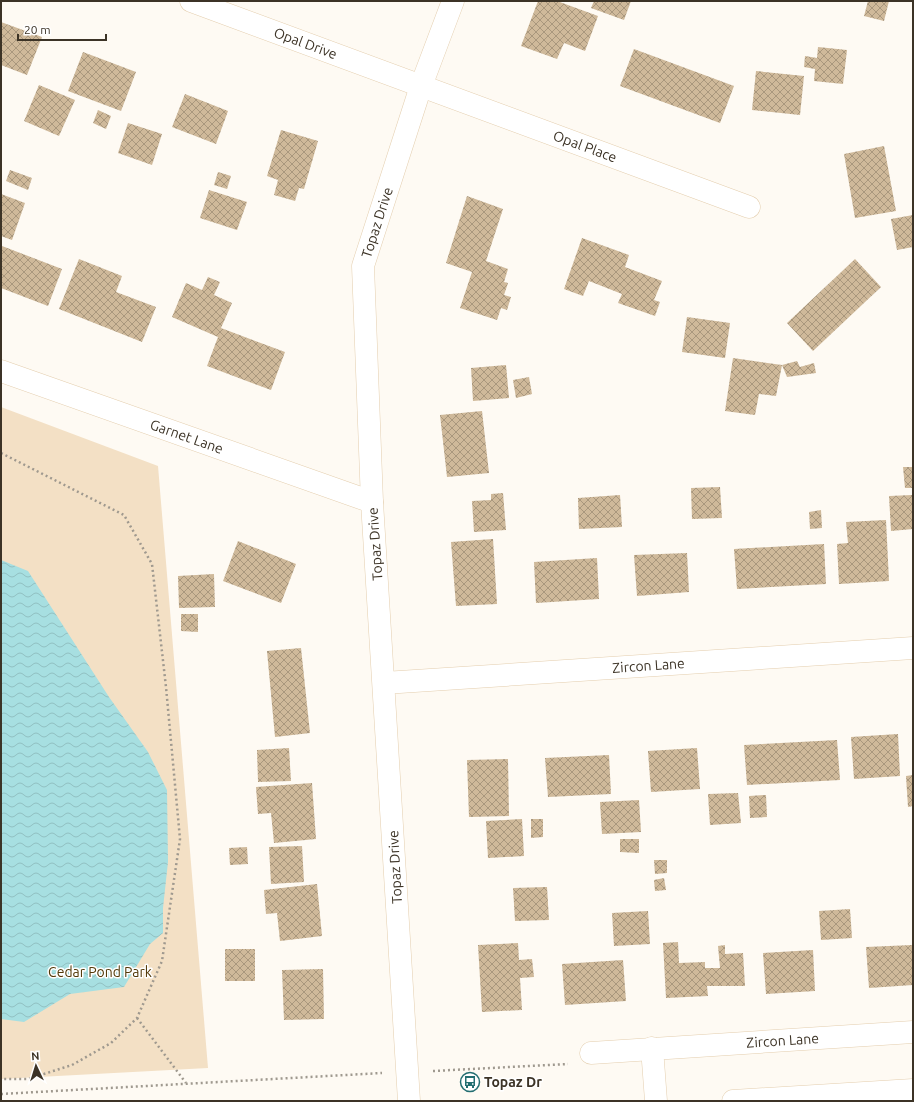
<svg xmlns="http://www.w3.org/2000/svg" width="914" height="1102" viewBox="0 0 914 1102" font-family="Ubuntu,sans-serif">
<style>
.green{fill:#f3e0c5}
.water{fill:url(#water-waves)}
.building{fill:url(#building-cross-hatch)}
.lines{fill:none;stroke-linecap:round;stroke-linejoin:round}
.minor-casing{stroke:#e4ceae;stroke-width:23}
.secondary-casing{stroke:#e4ceae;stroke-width:23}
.path{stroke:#9f998f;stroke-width:2.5;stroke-dasharray:2 3;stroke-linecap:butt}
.minor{stroke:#fff;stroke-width:22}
.secondary{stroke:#fff;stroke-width:22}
.labels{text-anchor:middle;stroke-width:3;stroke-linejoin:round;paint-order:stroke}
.street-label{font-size:14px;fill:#3c3326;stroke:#fff}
.park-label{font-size:14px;fill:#533909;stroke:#fff}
.poi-label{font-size:14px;font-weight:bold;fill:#3c3326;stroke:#fff;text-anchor:start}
</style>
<defs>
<pattern id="water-waves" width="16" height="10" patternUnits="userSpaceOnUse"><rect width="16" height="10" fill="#a7dfe1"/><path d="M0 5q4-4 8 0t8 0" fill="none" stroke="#91c0c1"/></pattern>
<pattern id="building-cross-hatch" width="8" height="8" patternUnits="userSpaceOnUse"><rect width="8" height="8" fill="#cfb99a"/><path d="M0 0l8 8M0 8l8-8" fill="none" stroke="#a9977d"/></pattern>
</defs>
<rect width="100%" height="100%" fill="#fefaf3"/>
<polygon class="green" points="1,407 158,466 208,1068 1,1079"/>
<polygon class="water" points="1,560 28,571 109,697 148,752 167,790 168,862 163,908 163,933 150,944 124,987 70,994 24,1022 1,1019"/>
<g class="building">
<polygon points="538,1 557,1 598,16 585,51 564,43 557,59 521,46"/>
<polygon points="594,1 631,1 624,20 591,8"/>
<polygon points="868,1 889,1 884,21 864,16"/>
<polygon points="1,22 42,37 27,75 1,65"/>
<polygon points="818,47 847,50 843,84 814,81 815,69 804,67 805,56 817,58"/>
<polygon points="634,49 734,86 720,123 620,86"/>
<polygon points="83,52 136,72 121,111 68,91"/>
<polygon points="756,71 804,76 800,115 752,110"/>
<polygon points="39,85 75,100 59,136 24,121"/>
<polygon points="185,94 228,111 216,144 172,127"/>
<polygon points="98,110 111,116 106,129 93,123"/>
<polygon points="128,123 162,134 152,165 118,153"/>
<polygon points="281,130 318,141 304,189 299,188 295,201 274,195 278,180 267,176"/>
<polygon points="884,146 896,211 855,218 844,154"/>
<polygon points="10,170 32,178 28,190 6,181"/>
<polygon points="218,172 231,176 227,189 214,185"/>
<polygon points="209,190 247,202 237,230 200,218"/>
<polygon points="1,194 25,203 12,240 1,236"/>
<polygon points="467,196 503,209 486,261 508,269 504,282 508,283 504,295 511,297 507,310 501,308 497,320 460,308 472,272 446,263"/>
<polygon points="913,215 913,247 897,250 891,219"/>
<polygon points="582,238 629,255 625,267 662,281 654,300 660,302 655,316 618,303 622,294 589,281 583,296 564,289"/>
<polygon points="2,246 62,269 48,306 1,288"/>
<polygon points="79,259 122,276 116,292 156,307 142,342 59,309"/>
<polygon points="855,259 881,287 813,351 787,323"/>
<polygon points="208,277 220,282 214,295 232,303 221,328 285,352 271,390 207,366 218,337 172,317 186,283 202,290"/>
<polygon points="687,317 730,323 725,358 682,352"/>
<polygon points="733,358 782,365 797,361 800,367 814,363 816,373 787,377 782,365 776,396 759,394 755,415 725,411"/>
<polygon points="506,365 509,398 473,401 471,368"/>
<polygon points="529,377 532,394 516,398 513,380"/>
<polygon points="482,411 489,473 447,477 440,415"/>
<polygon points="903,467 913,467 913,488 905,488"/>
<polygon points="720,487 722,518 692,519 691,488"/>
<polygon points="503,493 506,530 474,532 472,501 491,500 491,494"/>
<polygon points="620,495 622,527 579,529 578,498"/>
<polygon points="912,495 913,529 891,531 889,496"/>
<polygon points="821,510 822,528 810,529 809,512"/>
<polygon points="886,520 889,581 839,584 837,544 848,543 846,522"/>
<polygon points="493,539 497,604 456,606 451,542"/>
<polygon points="238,541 296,564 281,603 223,581"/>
<polygon points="824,544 826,584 737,589 734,549"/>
<polygon points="687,553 689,592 637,596 634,555"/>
<polygon points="597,558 599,599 536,603 534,562"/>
<polygon points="214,574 215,607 179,608 178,576"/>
<polygon points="181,614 198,614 198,632 181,631"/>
<polygon points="301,648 310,733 275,737 267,651"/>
<polygon points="898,734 900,776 854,779 851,737"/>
<polygon points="837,740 840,780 747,785 744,745"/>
<polygon points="289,748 291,781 258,782 257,750"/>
<polygon points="697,748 700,789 651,792 648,751"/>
<polygon points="609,755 611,794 548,797 545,758"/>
<polygon points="508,759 509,816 469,817 467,760"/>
<polygon points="913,775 913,806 908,807 906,776"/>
<polygon points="312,783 316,839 274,843 271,813 258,814 256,787"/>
<polygon points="738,793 741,823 710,825 708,794"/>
<polygon points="766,795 767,817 750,818 749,796"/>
<polygon points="639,800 641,832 602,834 600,802"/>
<polygon points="522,819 524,856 488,858 486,821"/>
<polygon points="531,819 543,819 543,837 531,838"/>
<polygon points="620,839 639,839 639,853 620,852"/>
<polygon points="302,846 304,882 271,884 269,847"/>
<polygon points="247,847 248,864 230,865 229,848"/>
<polygon points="654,860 667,860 667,873 655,874"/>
<polygon points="664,878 666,890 655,891 654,880"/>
<polygon points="317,884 322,936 280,941 277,913 266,914 264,890"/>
<polygon points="547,887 549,920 515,921 513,888"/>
<polygon points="850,909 852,938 821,940 819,911"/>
<polygon points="648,911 650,944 614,946 612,913"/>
<polygon points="678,942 679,963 705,962 705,968 720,968 718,946 725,945 725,954 743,953 745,986 707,986 708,996 666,998 663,943"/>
<polygon points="518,943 519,960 532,959 534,977 520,978 522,1010 482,1012 478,945"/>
<polygon points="912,945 913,985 869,988 866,947"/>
<rect x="225" y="949" width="30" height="32"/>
<polygon points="813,950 815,991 766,994 763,953"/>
<polygon points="623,960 626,1001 565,1005 562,964"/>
<polygon points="323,969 324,1019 284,1020 282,970"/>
</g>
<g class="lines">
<defs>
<g id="minor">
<path id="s1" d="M 191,1 L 749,207"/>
<path id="s2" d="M 1,371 L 372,502"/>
<path id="s3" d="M 384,683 L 913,648"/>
<polyline points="652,1048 656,1101"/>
<path id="s4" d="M 591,1053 L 913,1032"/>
<path id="s5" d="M 409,1101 L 372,502 L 363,266 L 421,86 L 453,1"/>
</g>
<polyline id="secondary" points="733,1101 913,1090"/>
</defs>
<use href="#minor" class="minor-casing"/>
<use href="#secondary" class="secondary-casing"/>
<g class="path">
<polyline points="1,453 124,515 152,564 166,687 180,839 162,961 137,1018 111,1043 72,1065 28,1079 1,1079"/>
<polyline points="137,1018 186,1083"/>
<polyline points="433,1071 568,1064"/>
<polyline points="1,1094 382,1073"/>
</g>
<use href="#minor" class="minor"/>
<use href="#secondary" class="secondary"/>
</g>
<defs>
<symbol id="bus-ring" viewBox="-11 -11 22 22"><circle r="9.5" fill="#fff" stroke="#236e71" stroke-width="1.5"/><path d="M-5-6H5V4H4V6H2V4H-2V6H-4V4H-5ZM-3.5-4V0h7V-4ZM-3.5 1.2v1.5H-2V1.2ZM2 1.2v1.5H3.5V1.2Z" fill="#236e71"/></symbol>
</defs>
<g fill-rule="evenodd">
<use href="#bus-ring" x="459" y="1071" width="22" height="22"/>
</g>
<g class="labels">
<g class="street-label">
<text dy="5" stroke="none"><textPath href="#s1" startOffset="122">Opal Drive</textPath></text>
<text dy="5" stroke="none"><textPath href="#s1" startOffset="420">Opal Place</textPath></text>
<text dy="5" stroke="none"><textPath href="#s5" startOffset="882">Topaz Drive</textPath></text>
<text dy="5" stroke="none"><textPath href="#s2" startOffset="197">Garnet Lane</textPath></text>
<text transform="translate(375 544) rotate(-94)" y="5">Topaz Drive</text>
<text dy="5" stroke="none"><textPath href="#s3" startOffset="265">Zircon Lane</textPath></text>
<text transform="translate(395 867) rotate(-93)" y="5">Topaz Drive</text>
<text dy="5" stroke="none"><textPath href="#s4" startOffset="192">Zircon Lane</textPath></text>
</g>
<g class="park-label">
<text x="100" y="977">Cedar Pond Park</text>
</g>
<g class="poi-label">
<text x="484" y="1087">Topaz Dr</text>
</g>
</g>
<rect width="914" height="1102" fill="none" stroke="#3c3326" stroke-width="4"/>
<g transform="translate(36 1066) rotate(356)" stroke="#ffffff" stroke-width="3" paint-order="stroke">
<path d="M0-3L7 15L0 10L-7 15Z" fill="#3c3326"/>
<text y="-6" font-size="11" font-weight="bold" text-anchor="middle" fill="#3c3326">N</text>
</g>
<path d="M18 34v6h88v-6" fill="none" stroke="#3c3326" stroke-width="2"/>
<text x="24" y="34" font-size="12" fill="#3c3326" stroke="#ffffff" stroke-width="3" paint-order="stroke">20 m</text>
</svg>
